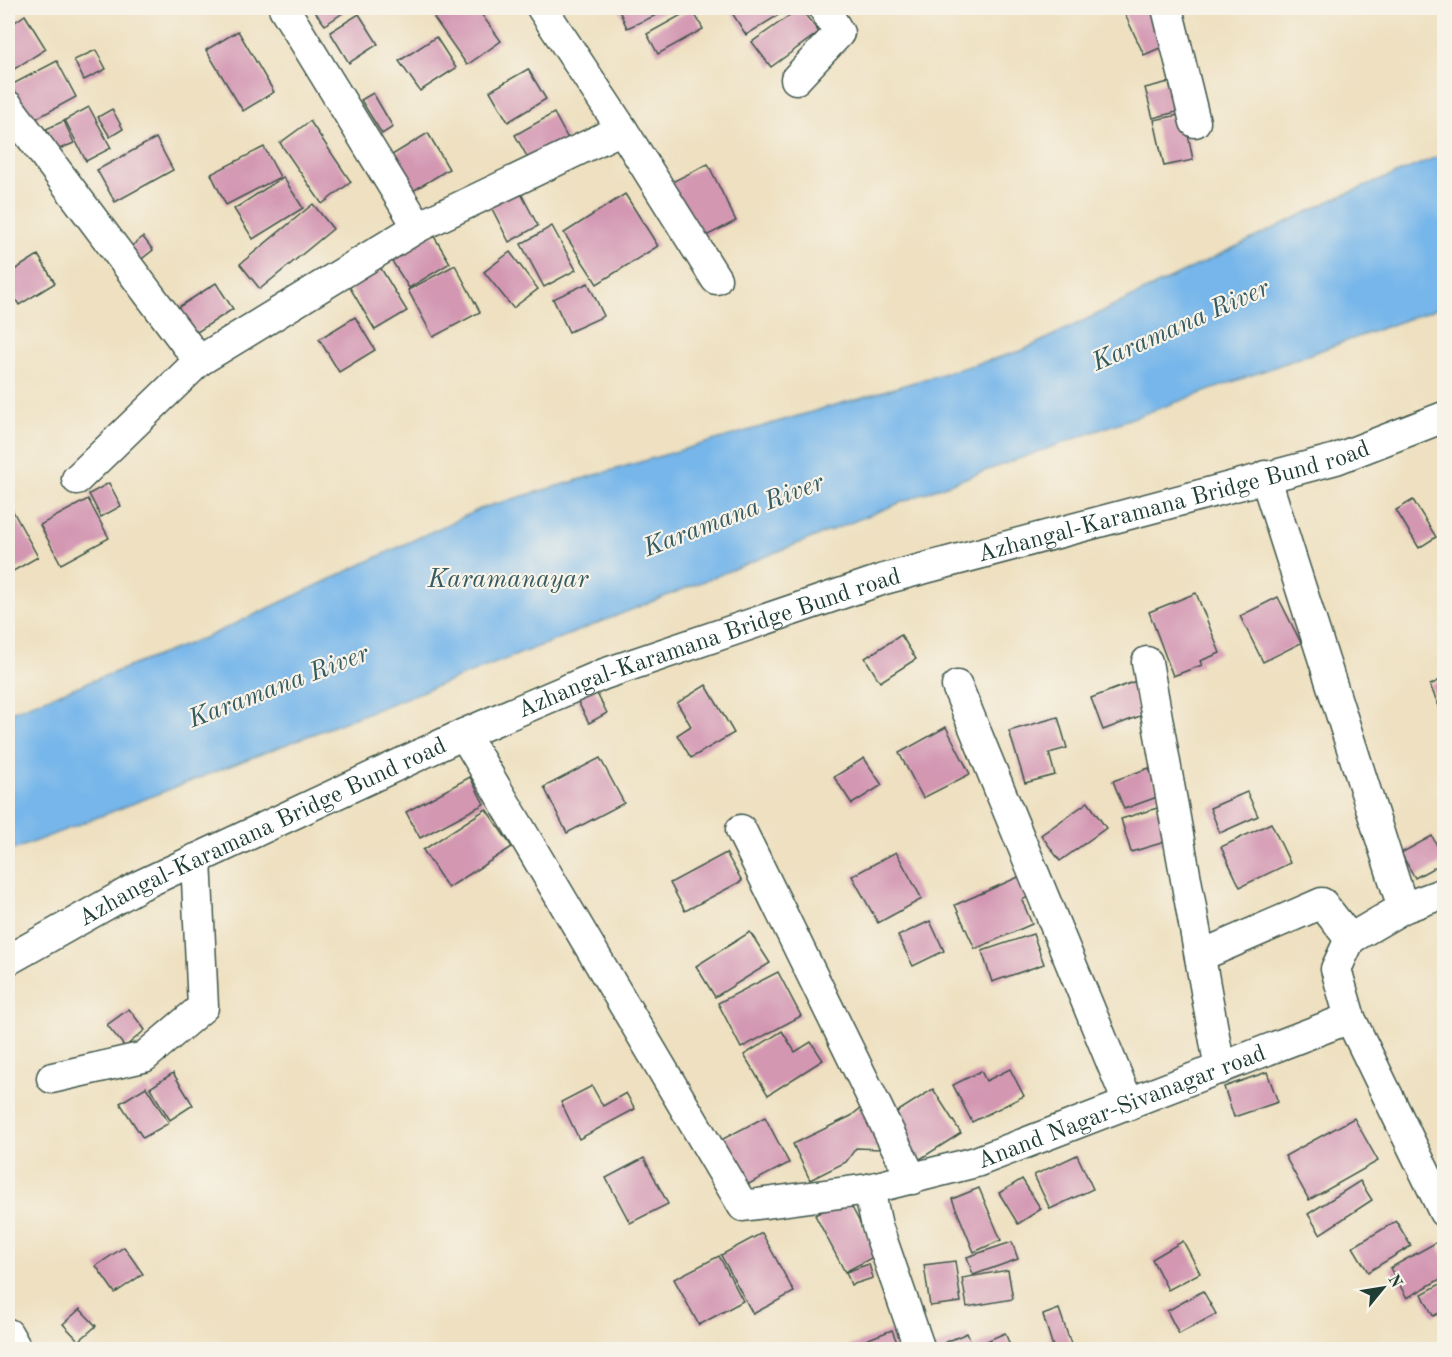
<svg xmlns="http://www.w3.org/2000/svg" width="1452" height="1357" viewBox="0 0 1452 1357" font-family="'Old Standard TT',serif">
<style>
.water{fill:#76b6ea;stroke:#4a7a8f;stroke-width:1.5}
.building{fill:#d397b2}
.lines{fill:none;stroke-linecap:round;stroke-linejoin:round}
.street-casing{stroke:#3e5549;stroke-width:33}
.street{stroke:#fff;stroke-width:30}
.labels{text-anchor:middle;stroke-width:4.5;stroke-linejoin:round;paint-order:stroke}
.street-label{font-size:24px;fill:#1f3d34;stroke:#f7f3e8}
.water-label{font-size:26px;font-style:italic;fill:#355b62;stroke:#f7f3e8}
</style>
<rect width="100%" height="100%" fill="#f7f3e8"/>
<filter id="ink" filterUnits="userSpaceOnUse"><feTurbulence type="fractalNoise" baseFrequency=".0167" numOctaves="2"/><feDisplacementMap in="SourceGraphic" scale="12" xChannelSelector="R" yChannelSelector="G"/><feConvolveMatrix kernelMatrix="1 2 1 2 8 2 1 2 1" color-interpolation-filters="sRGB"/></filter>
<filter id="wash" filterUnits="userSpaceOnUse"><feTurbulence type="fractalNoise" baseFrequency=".008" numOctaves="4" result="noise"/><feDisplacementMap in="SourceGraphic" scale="24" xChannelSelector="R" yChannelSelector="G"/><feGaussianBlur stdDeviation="1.35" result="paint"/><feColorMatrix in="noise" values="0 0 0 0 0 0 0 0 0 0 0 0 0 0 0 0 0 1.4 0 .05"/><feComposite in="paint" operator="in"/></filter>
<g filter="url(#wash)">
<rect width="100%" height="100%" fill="#eee0c0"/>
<polygon class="water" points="1444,154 1444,306 935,489 553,641 8,852 8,713 209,636 482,508 1021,351 1332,200"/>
<g id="blocks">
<g class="building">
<polygon points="312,8 350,8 325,25"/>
<polygon points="448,8 477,8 501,41 467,65 434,18"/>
<polygon points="618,8 664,8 666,11 627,28"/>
<polygon points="729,8 790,8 746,35"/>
<polygon points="800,8 819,32 771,67 752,42"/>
<polygon points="1122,8 1155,8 1171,43 1144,55"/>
<polygon points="692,9 703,29 658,54 647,34"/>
<polygon points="359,14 378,44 349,63 330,32"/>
<polygon points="25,15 46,49 8,73 8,27"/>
<polygon points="238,31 274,92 243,111 206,50"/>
<polygon points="436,37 456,68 420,91 399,61"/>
<polygon points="96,50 106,69 84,80 74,60"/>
<polygon points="57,61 76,97 28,123 9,86"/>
<polygon points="528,69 546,99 508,122 490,91"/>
<polygon points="1173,81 1180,111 1153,118 1145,88"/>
<polygon points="373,93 393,127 382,134 361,100"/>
<polygon points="89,107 111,148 86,161 65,120"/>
<polygon points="112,109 123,129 110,137 98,117"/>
<polygon points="554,113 568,139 529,160 515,135"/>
<polygon points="1184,114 1193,160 1164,166 1154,120"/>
<polygon points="64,121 74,143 57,150 46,129"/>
<polygon points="310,121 351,182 322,204 280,143"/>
<polygon points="428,133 449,169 413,191 392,155"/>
<polygon points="156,138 173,170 115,202 97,170"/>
<polygon points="264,147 280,177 226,205 211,174"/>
<polygon points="708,164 736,221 698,240 670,183"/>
<polygon points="283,177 303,208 253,239 234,209"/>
<polygon points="516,184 538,226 509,242 487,199"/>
<polygon points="625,194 658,246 597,284 564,233"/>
<polygon points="313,204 333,229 260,289 240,264"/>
<polygon points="552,226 576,270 544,287 521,244"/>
<polygon points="432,233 450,263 409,288 390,258"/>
<polygon points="143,237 153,250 138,262 128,249"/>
<polygon points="510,252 538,289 513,308 484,272"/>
<polygon points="38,255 55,283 19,305 8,286 8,274"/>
<polygon points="377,262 407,311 375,330 346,281"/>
<polygon points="455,265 480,312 433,337 408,290"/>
<polygon points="216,283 233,309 191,336 174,310"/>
<polygon points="588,283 604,316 569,332 553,299"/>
<polygon points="355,317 375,350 339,372 319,339"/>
<polygon points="109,483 121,506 101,517 89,494"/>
<polygon points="88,499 109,538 61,564 40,525"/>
<polygon points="1413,500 1436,537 1419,548 1396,510"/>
<polygon points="8,502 38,557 8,574"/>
<polygon points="1196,593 1220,653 1200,661 1202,665 1173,676 1149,612"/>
<polygon points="1278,597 1301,643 1263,662 1240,616"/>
<polygon points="901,635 916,659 880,682 865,658"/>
<polygon points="1444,678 1444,718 1430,685"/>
<polygon points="1136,681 1148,713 1103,730 1091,698"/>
<polygon points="706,685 734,733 691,758 677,735 691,726 677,703"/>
<polygon points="593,686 607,713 589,723 575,696"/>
<polygon points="1058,717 1067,748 1049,753 1055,775 1025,783 1009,731"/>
<polygon points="946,727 970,774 923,798 899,753"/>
<polygon points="600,758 624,803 567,833 544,787"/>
<polygon points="864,758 882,785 852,804 834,777"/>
<polygon points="1149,768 1160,796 1124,809 1113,781"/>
<polygon points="470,777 484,804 420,838 406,812"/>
<polygon points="1247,792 1258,816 1220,833 1210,808"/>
<polygon points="1088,802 1106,828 1060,861 1041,835"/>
<polygon points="1164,806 1175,839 1131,852 1121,819"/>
<polygon points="486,809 512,847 448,888 423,850"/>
<polygon points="1271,823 1290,863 1240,887 1221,847"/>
<polygon points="1432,836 1444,859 1444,862 1415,878 1401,853"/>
<polygon points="896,852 922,899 878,923 852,876"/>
<polygon points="726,853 742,881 685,911 670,883"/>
<polygon points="1023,875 1032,895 1022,900 1032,924 975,949 955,905"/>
<polygon points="930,921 944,951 913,966 898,936"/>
<polygon points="750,932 770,963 715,997 696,966"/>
<polygon points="1033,934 1044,964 992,982 982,951"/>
<polygon points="778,972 801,1016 741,1048 718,1003"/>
<polygon points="129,1009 145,1030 125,1047 107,1025"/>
<polygon points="782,1031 795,1052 811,1042 823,1060 768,1095 744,1055"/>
<polygon points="1010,1069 1024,1096 972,1122 953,1085 981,1071 986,1081"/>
<polygon points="1267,1072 1278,1102 1234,1117 1224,1087"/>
<polygon points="173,1073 193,1105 170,1120 150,1088"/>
<polygon points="592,1086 603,1106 626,1093 635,1109 579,1139 561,1102"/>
<polygon points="146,1087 169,1123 143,1138 120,1103"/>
<polygon points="933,1089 961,1133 917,1161 889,1117"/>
<polygon points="863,1106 880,1149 856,1148 846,1162 810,1180 793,1144 851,1116"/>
<polygon points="765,1117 789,1163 745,1186 721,1140"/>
<polygon points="1354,1118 1378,1161 1309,1200 1285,1156"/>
<polygon points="1077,1155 1093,1189 1050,1209 1034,1175"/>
<polygon points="644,1158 668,1204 630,1223 606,1178"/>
<polygon points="1022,1179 1041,1209 1018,1224 999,1193"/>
<polygon points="1360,1181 1372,1200 1320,1234 1308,1214"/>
<polygon points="979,1188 1001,1240 974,1252 952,1199"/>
<polygon points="847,1198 877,1255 845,1272 815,1215"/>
<polygon points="1396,1221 1411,1246 1368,1272 1353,1247"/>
<polygon points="762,1233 794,1292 753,1314 721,1255"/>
<polygon points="1183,1241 1200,1273 1168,1290 1152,1259"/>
<polygon points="1012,1242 1018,1259 973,1275 967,1257"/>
<polygon points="1437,1242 1444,1256 1444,1277 1407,1298 1390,1268"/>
<polygon points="124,1247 143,1274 115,1293 96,1266"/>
<polygon points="719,1256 743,1301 699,1325 674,1279"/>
<polygon points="955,1261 961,1302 930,1306 924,1265"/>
<polygon points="869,1264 873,1278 851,1285 846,1272"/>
<polygon points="1008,1270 1013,1299 967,1307 962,1278"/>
<polygon points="1444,1282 1444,1311 1433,1316 1422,1294"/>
<polygon points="1203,1291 1216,1314 1179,1334 1167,1311"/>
<polygon points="80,1309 96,1326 79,1341 63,1324"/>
<polygon points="1059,1309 1073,1350 1054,1350 1043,1315"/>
<polygon points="892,1330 900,1350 842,1350 842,1349"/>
<polygon points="967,1333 973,1347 1005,1333 1012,1350 928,1350"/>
</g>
</g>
</g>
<g filter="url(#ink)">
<use href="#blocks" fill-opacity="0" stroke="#3e5549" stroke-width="1.5"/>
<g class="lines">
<defs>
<g id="street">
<polyline points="284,8 418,227"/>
<polyline points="1167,8 1195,122"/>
<polyline points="796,79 839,33 824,8"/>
<polyline points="8,106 199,361"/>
<polyline points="622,129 716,279"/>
<polyline points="1265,476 1403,908"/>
<polyline points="77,479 199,361 418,227 622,129 542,8"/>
<polyline points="1147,662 1220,1069"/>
<polyline points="957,686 1129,1105"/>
<polyline points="464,734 743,1206 869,1189"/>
<polyline points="741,830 912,1179"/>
<polyline points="1200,956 1322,903 1350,939"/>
<path id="s1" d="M 8,960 L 141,885 L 464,734 L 604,674 L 884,579 L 1336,459 L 1444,417"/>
<polyline points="1350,1018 1444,1212"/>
<polyline points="52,1078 144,1057 203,1007 196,859"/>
<polyline points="8,1334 17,1350"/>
<path id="s2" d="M 920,1350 L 877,1226 L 869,1189 L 976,1162 L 1350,1018 L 1336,969 L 1350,939 L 1403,908 L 1444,893"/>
</g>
</defs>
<use href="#street" class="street-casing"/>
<use href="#street" class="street"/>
</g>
</g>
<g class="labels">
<g class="street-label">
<text dy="8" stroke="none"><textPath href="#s1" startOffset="1257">Azhangal-Karamana Bridge Bund road</textPath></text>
<text dy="8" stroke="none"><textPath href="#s1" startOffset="771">Azhangal-Karamana Bridge Bund road</textPath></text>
<text dy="8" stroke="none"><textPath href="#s1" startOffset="285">Azhangal-Karamana Bridge Bund road</textPath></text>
<text dy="8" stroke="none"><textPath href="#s2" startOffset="435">Anand Nagar-Sivanagar road</textPath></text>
</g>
<g class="water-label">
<text transform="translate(1180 324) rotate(-24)" y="9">Karamana River</text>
<text transform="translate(733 514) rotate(-21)" y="9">Karamana River</text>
<text x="508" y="587">Karamanayar</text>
<text transform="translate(278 685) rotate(-21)" y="9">Karamana River</text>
</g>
</g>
<rect width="1452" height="1357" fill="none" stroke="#f7f3e8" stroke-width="30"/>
<g transform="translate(1383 1288) rotate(60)" stroke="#f7f3e8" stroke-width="4.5" paint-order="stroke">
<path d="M0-4.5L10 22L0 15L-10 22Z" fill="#1f3d34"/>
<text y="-9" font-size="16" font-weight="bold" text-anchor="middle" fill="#1f3d34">N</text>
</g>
</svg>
